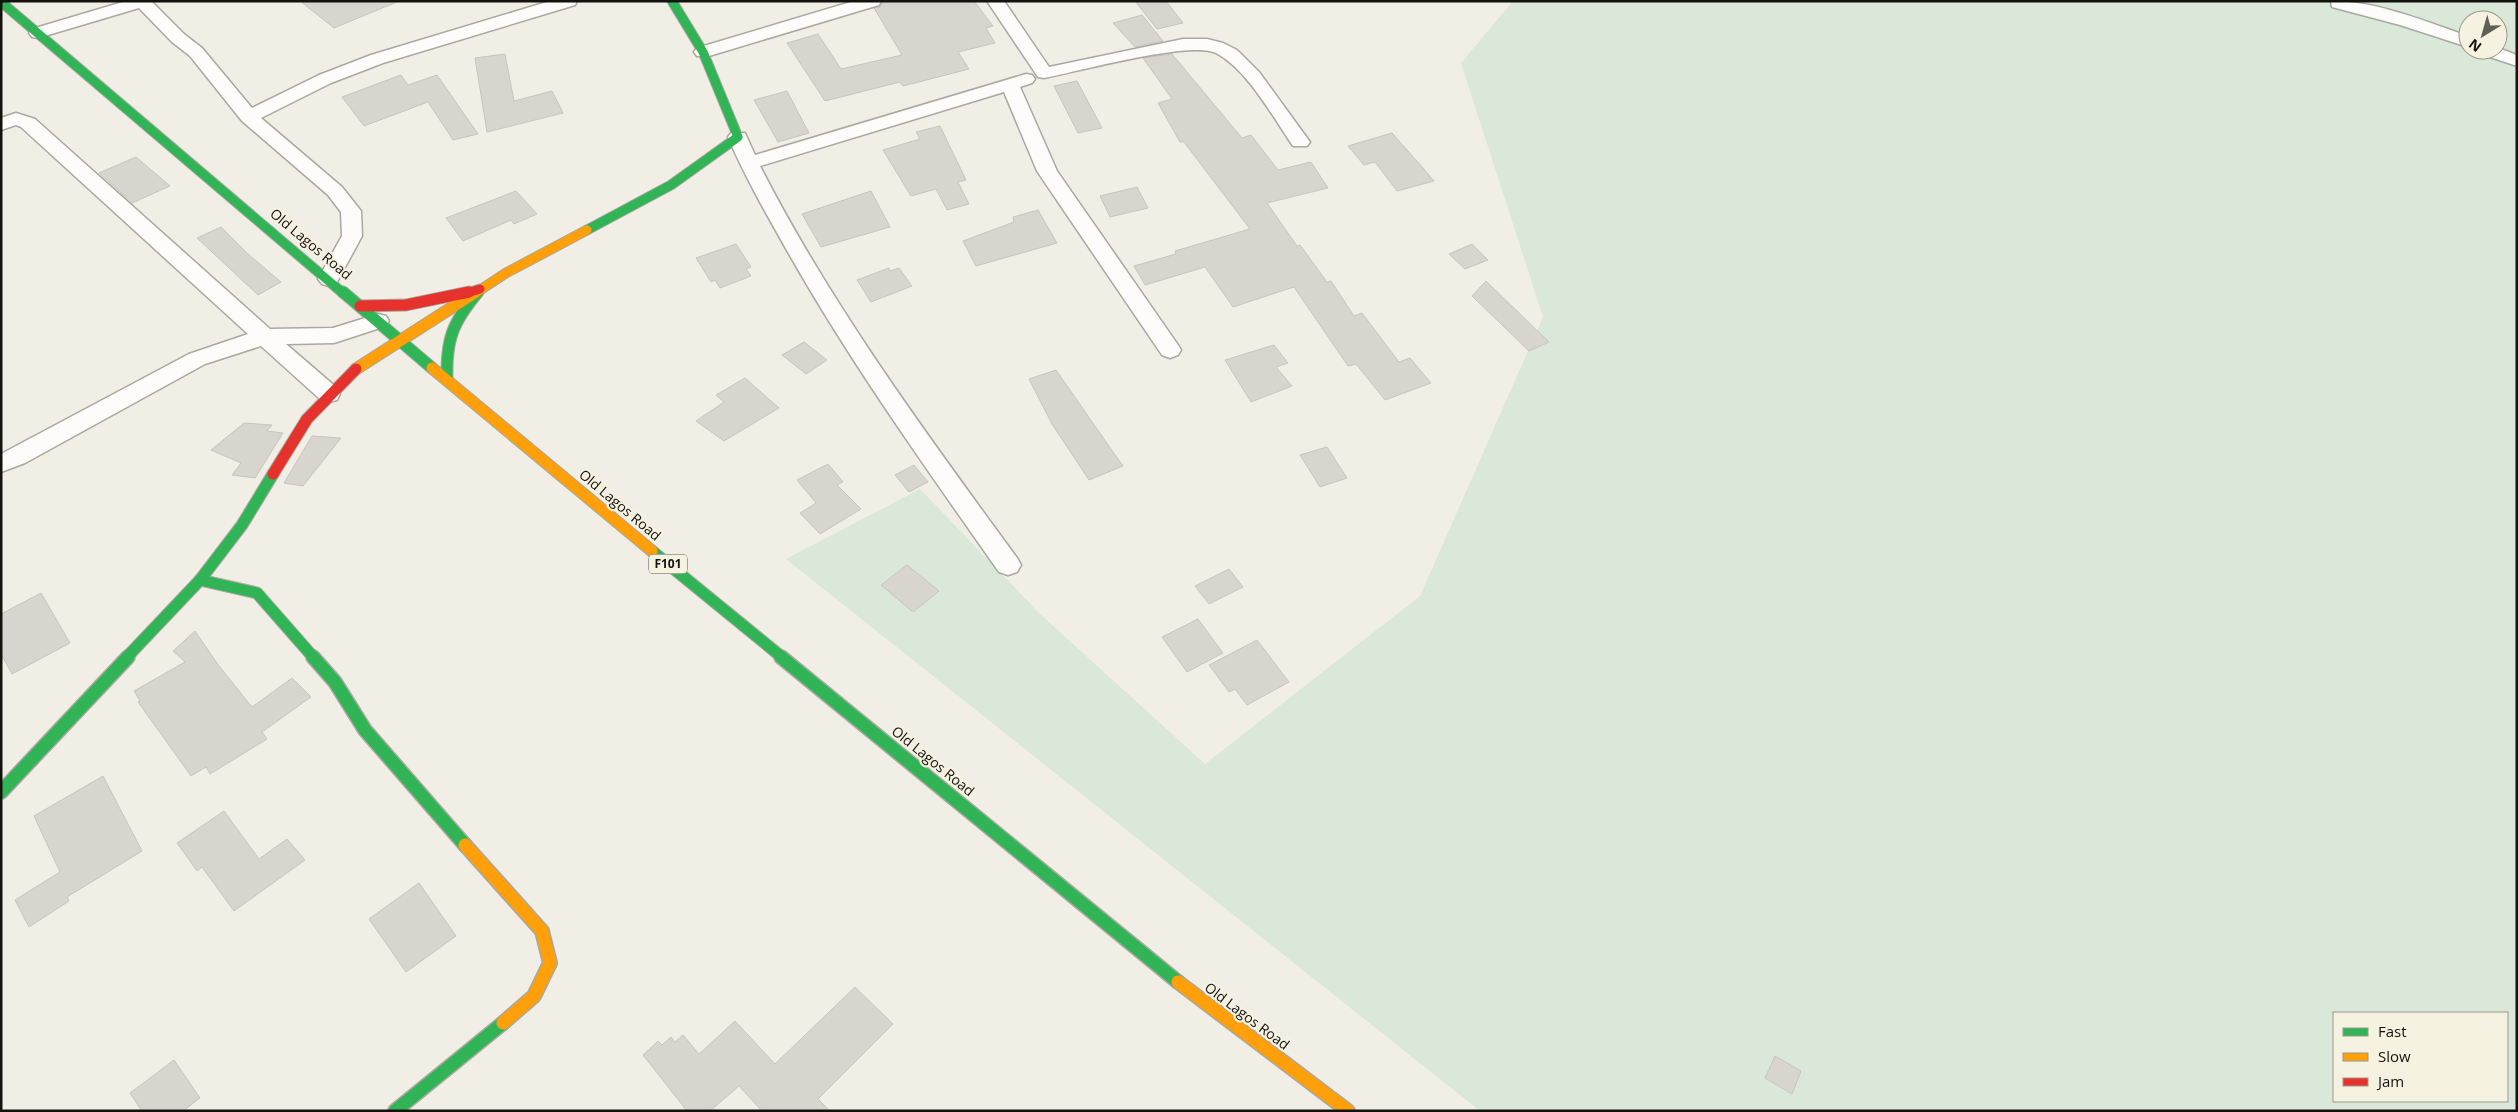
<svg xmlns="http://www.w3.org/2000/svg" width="2518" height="1112" viewBox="0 0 2518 1112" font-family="'Open Sans',sans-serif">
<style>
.green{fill:#d9e8d8;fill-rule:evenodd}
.building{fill:#d8d5cf;stroke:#c8c5bf}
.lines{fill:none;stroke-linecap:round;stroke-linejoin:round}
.street-casing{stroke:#a9a8a1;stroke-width:3}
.fast-far2-casing{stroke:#a9a8a1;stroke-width:11}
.fast-far1-casing{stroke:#a9a8a1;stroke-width:13}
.fast-casing{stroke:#a9a8a1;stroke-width:16}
.slow-far2-casing{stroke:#a9a8a1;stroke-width:11}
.slow-far1-casing{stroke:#a9a8a1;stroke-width:13}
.slow-casing{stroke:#a9a8a1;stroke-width:16}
.jam-far1-casing{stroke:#a9a8a1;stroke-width:11}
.jam-casing{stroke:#a9a8a1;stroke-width:13}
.street{fill:#fdfcfb;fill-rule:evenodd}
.fast-far2{stroke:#30b455;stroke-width:9}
.fast-far1{stroke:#30b455;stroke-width:11}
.fast{stroke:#30b455;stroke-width:13}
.slow-far2{stroke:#ff9f0a;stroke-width:9}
.slow-far1{stroke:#ff9f0a;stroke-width:11}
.slow{stroke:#ff9f0a;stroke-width:13}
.jam-far1{stroke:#e5322d;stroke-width:9}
.jam{stroke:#e5322d;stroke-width:11}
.labels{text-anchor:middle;stroke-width:4.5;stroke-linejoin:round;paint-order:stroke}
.shield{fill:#f5f2e1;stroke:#57554d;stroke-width:1}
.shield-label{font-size:12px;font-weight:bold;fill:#13120d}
.street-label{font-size:14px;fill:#13120d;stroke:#f5f2e1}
</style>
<rect width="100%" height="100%" fill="#f1eee6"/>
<path class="green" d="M 1513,1 L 2517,1 L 2517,1111 L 1480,1111 L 786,559 L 920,489 L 1040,614 L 1205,764 L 1420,596 L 1543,317 L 1461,63 ZM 2468,20 L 2498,20 L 2498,50 L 2468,50 ZM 2334,1013 L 2507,1013 L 2507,1101 L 2334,1101 Z"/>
<g class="building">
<polygon points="300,1 396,1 397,2 334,28"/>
<polygon points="883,1 974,1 993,26 986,28 995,43 958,52 969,69 903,86 900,82 825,101 787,43 818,34 841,69 902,55 874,8 880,7"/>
<polygon points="1135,1 1166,1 1183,23 1157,29"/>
<polygon points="1142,15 1163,41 1135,47 1113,23"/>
<polygon points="505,54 514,101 552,91 563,113 487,132 475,58"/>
<polygon points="1172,54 1242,138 1251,135 1278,170 1311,162 1328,188 1267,203 1297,246 1300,245 1327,282 1331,281 1354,316 1362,313 1399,362 1410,358 1431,383 1385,400 1356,364 1348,366 1294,287 1233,307 1205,267 1145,285 1134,266 1176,254 1175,251 1250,229 1184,142 1180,142 1158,103 1172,99 1143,58"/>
<polygon points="401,75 408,85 437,75 478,134 453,140 428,102 364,126 342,97"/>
<polygon points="1077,81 1102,128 1078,133 1054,86"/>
<polygon points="787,91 809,133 778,142 754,100"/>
<polygon points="940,126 966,180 958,182 969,204 947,210 936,189 911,196 883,150 920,139 916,132"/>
<polygon points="1392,133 1423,168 1434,181 1397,191 1375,162 1364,165 1348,146"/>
<polygon points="136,157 170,186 132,203 99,173"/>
<polygon points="1137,187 1148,208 1110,217 1100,196"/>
<polygon points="516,191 537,214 514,224 511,220 463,241 446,218"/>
<polygon points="871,191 890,227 821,247 802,214"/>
<polygon points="1038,210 1057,243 976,266 963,241 1014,222 1013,217"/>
<polygon points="221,227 248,254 281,282 258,295 197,238"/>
<polygon points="736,244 751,267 746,269 751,276 720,288 715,280 711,282 696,258"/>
<polygon points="1472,244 1488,260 1465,269 1449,254"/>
<polygon points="889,268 890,271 899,268 912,286 871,302 857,280"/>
<polygon points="1486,281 1549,342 1529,351 1472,296"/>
<polygon points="804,342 827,360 806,374 782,355"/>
<polygon points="1274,345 1288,363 1276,367 1292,386 1251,402 1225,360"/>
<polygon points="1056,370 1113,452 1123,466 1089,480 1052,424 1029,379"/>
<polygon points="745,378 779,408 724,441 696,421 724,402 716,395"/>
<polygon points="244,423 272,425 267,431 283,433 255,478 232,475 241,463 211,450"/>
<polygon points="312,436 341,438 303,486 284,483"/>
<polygon points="1327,447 1347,478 1320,487 1300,455"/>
<polygon points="828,464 843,482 837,485 861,509 820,534 800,513 816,503 797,480"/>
<polygon points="914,465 928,482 909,492 895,475"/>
<polygon points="907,565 939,591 913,612 881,585"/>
<polygon points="1229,569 1243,587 1209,604 1195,586"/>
<polygon points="41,593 70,643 12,674 1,654 1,614"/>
<polygon points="1198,619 1223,653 1187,672 1162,637"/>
<polygon points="195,631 219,666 252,707 292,678 311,697 262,732 267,739 210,774 206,767 191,776 138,702 140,701 134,691 185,662 173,651"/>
<polygon points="1257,640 1289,682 1247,705 1235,689 1229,692 1209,665"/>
<polygon points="103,776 142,851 67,897 69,901 29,927 15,900 60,872 34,816"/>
<polygon points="224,811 259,859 287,839 305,860 234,911 202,867 197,871 177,843"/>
<polygon points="419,883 456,936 406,972 369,919"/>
<polygon points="855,987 893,1024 818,1099 830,1111 762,1111 739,1086 710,1111 687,1111 643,1055 658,1041 662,1045 671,1037 675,1042 683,1035 699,1054 735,1021 775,1064"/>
<polygon points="1775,1056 1801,1071 1792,1094 1765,1078"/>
<polygon points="174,1060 200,1098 183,1111 142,1111 130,1093"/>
</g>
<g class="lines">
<defs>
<g id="street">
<polygon points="126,1 151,1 184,34 202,48 252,108 319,75 371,55 550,1 577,1 575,5 383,63 331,83 261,118 342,187 361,211 362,236 336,284 329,286 322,284 318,279 342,236 341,212 328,195 242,121 190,56 172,42 139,8 38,38 32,37 29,33 32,29"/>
<polygon points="854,1 881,1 879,5 709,56 697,56 694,52 697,48"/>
<path d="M 987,1 L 1004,1 L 1049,67 L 1183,39 L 1207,39 L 1223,43 L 1237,50 L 1259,72 L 1310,142 L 1307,146 L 1293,146 C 1273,117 1247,69 1216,53 C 1191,40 1076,72 1044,78 L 1038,77 Z"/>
<path d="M 2331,1 C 2377,1 2424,21 2468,36 L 2468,47 L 2400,25 L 2332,7 Z"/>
<polygon points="2498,48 2517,55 2517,66 2481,54 2478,50 2498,50"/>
<path d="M 1026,74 L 1032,75 L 1035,79 L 1032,83 L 1020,87 L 1057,171 L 1178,345 L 1181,350 L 1178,355 L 1170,358 L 1162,355 L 1037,171 L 1004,92 L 760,166 C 831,305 925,432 1017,558 L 1021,565 L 1017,572 L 1008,575 L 999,572 C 926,468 852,365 789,254 C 767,215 745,177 728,137 L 731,133 L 745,133 L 755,155 Z"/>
<polygon points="16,113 35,119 270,329 333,328 378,314 386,316 389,321 386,326 334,343 286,344 337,388 340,394 337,400 329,402 321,400 261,346 205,364 25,463 1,472 1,454 189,354 248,334 21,127 16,125 1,130 1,118"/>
</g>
<g id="fast-far2">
<polyline points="1,2 344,294"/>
<polyline points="587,230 671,185 738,137 703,52 672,1"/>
<polyline points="477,294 479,291"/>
</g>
<g id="fast-far1">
<polyline points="343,292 432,368"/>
<path d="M 447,380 C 446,340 452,323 478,292"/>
<polyline points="652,551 783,658"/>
<polyline points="200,580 257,593 314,658"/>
<polyline points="126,658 200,580 242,525 273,474"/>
</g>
<g id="fast">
<polyline points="313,657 335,682 365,730 465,845"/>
<polyline points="781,657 1178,982"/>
<polyline points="1,792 128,657"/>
<polyline points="395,1111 503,1023"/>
</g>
<polyline id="slow-far2" points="474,294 506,273 587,230"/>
<g id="slow-far1">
<polyline points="432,368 652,551"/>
<polyline points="356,369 476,292"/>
</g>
<g id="slow">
<polyline points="465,845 542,931 550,963 534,996 503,1023"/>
<polyline points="1178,982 1348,1111"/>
</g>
<polyline id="jam-far1" points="464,294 480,289"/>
<g id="jam">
<polyline points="360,306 406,305 469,292"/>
<polyline points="273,474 307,419 356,369"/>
</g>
</defs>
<use href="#street" class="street-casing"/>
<use href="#fast-far2" class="fast-far2-casing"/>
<use href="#fast-far1" class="fast-far1-casing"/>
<use href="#fast" class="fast-casing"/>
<use href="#slow-far2" class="slow-far2-casing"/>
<use href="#slow-far1" class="slow-far1-casing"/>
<use href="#slow" class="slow-casing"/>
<use href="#jam-far1" class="jam-far1-casing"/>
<use href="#jam" class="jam-casing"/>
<use href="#street" class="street"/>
<use href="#fast-far2" class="fast-far2"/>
<use href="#fast-far1" class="fast-far1"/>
<use href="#fast" class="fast"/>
<use href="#slow-far2" class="slow-far2"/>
<use href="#slow-far1" class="slow-far1"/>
<use href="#slow" class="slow"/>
<use href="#jam-far1" class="jam-far1"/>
<use href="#jam" class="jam"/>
</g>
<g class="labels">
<rect class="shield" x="649" y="554.5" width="38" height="19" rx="4"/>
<g class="shield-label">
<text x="668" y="568">F101</text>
</g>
<g class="street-label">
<text transform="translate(311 244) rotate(40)" y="5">Old Lagos Road</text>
<text transform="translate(620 505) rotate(40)" y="5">Old Lagos Road</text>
<text transform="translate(933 761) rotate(39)" y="5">Old Lagos Road</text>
<text transform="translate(1247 1016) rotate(37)" y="5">Old Lagos Road</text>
</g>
</g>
<rect width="2518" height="1112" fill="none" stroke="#13120d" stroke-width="5"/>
<rect x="2333" y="1012" width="175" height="90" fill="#f5f2e1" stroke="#9b988c"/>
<rect x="2343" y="1028" width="25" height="8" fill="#30b455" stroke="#9b988c"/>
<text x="2378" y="1037" font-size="15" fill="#13120d">Fast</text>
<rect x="2343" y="1053" width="25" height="8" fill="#ff9f0a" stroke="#9b988c"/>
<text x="2378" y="1062" font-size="15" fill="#13120d">Slow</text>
<rect x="2343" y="1078" width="25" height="8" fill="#e5322d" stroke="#9b988c"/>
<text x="2378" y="1087" font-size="15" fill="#13120d">Jam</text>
<g transform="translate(2483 35) rotate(217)"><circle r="24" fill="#f5f2e1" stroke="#9b988c"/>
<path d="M0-4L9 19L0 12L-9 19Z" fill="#615f59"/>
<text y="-8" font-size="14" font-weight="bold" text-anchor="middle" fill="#13120d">N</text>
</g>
</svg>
